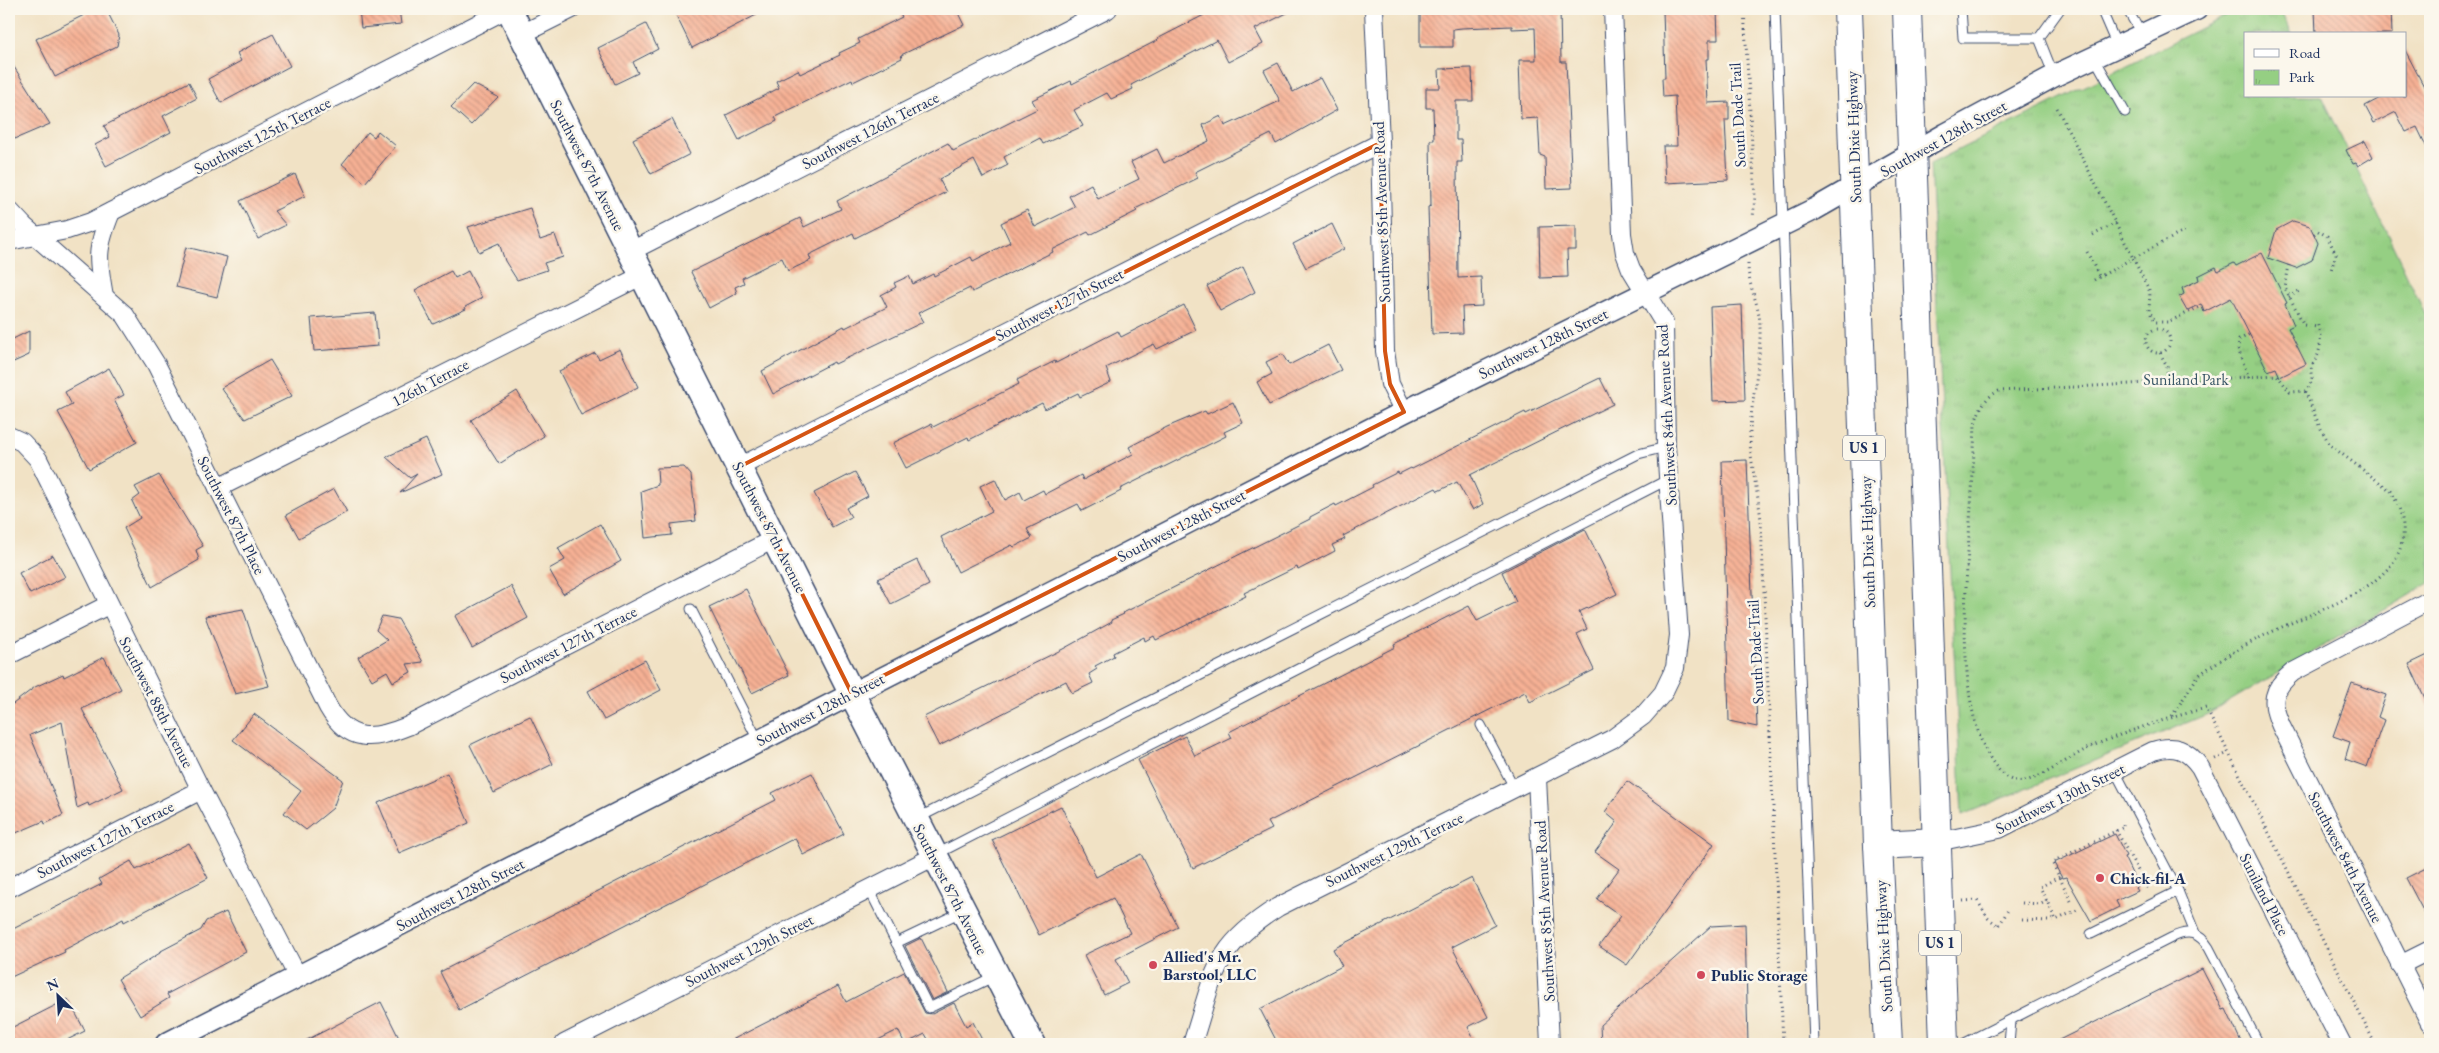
<svg xmlns="http://www.w3.org/2000/svg" width="2439" height="1053" viewBox="0 0 2439 1053" font-family="'EB Garamond',serif">
<style>
.park{fill:url(#park-tufts);stroke:#587f70}
.building{fill:url(#building-back-hatch)}
.lines{fill:none;stroke-linecap:round;stroke-linejoin:round}
.service-casing{stroke:#3b4a6d;stroke-width:11}
.minor-casing{stroke:#3b4a6d;stroke-width:20}
.tertiary-casing{stroke:#3b4a6d;stroke-width:24}
.secondary-casing{stroke:#3b4a6d;stroke-width:28}
.trunk-casing{stroke:#3b4a6d;stroke-width:30}
.path{stroke:#3b4a6d;stroke-width:3;stroke-dasharray:1 4;stroke-linecap:butt}
.service{stroke:#fff;stroke-width:9}
.minor{stroke:#fff;stroke-width:18}
.tertiary{stroke:#fff;stroke-width:21}
.secondary{stroke:#fff;stroke-width:25}
.trunk{stroke:#fff;stroke-width:28}
.marked{fill:none;stroke:#d45514;stroke-width:4;stroke-linejoin:round}
.poi-dot{fill:#d1495b;stroke:#fbf7ec;stroke-width:2}
.labels{text-anchor:middle;stroke-width:5;stroke-linejoin:round;paint-order:stroke}
.shield{fill:#fbf7ec;stroke:#5e6b89;stroke-width:1}
.shield-label{font-size:15px;font-weight:bold;fill:#1b2f5e}
.street-label{font-size:16px;fill:#1b2f5e;stroke:#fbf7ec}
.park-label{font-size:16px;fill:#3a5767;stroke:#fbf7ec}
.poi-label{font-size:16px;font-weight:bold;fill:#1b2f5e;stroke:#fbf7ec;text-anchor:start}
</style>
<defs>
<pattern id="park-tufts" width="24" height="20" patternUnits="userSpaceOnUse" patternTransform="scale(1.25)"><rect width="24" height="20" fill="#95cf83"/><path d="M3 7l-1-3M5 7V3M7 7l1-3M15 17l-1-3M17 17v-4M19 17l1-3" fill="none" stroke="#80b274"/></pattern>
<pattern id="building-back-hatch" width="6" height="6" patternUnits="userSpaceOnUse" patternTransform="scale(1.25)"><rect width="6" height="6" fill="#f7b194"/><path d="M-1 5l2 2M0 0l6 6M5-1l2 2" fill="none" stroke="#c7907c"/></pattern>
</defs>
<rect width="100%" height="100%" fill="#fbf7ec"/>
<filter id="ink" filterUnits="userSpaceOnUse"><feTurbulence type="fractalNoise" baseFrequency=".02" numOctaves="2"/><feDisplacementMap in="SourceGraphic" scale="10" xChannelSelector="R" yChannelSelector="G"/><feConvolveMatrix kernelMatrix="1 2 1 2 8 2 1 2 1" color-interpolation-filters="sRGB"/></filter>
<filter id="wash" filterUnits="userSpaceOnUse"><feTurbulence type="fractalNoise" baseFrequency=".0096" numOctaves="4" result="noise"/><feDisplacementMap in="SourceGraphic" scale="20" xChannelSelector="R" yChannelSelector="G"/><feGaussianBlur stdDeviation="1.12" result="paint"/><feColorMatrix in="noise" values="0 0 0 0 0 0 0 0 0 0 0 0 0 0 0 0 0 1.4 0 .05"/><feComposite in="paint" operator="in"/></filter>
<g filter="url(#wash)">
<rect width="100%" height="100%" fill="#f1e2c5"/>
<polygon class="park" points="2239,9 2280,9 2292,34 2245,34 2245,96 2322,96 2430,324 2430,583 2208,714 1962,815 1930,164"/>
<g id="blocks">
<g class="building">
<polygon points="96,9 106,9 119,35 117,46 55,77 36,39"/>
<polygon points="359,9 399,9 401,24 361,28"/>
<polygon points="673,9 768,9 692,48"/>
<polygon points="898,9 923,9 926,12 934,9 956,9 964,25 901,55 902,58 853,82 852,79 775,117 777,121 739,140 726,115 779,88 776,81 798,70 800,74 840,55 839,53 860,43 858,39 902,17"/>
<polygon points="1201,9 1295,9 1255,29 1263,44 1228,62 1217,40 1131,85 1133,89 1111,99 1107,93 1074,110 1083,126 1043,144 1040,138 1004,157 1008,165 983,178 974,160 939,179 946,192 855,238 853,233 809,255 811,260 788,271 782,258 742,278 744,283 735,287 737,293 709,308 691,272 800,218 804,227 841,209 837,201 948,143 953,151 1037,109 1032,100 1071,81 1072,84 1158,40 1157,39 1204,15"/>
<polygon points="1420,9 1462,9 1462,11 1560,9 1561,62 1566,62 1572,188 1546,189 1545,157 1540,155 1538,118 1521,119 1519,60 1536,60 1535,28 1512,29 1512,26 1462,28 1453,29 1453,47 1420,47"/>
<polygon points="1717,9 1718,40 1709,40 1709,59 1706,59 1708,103 1729,102 1729,120 1725,120 1728,180 1665,183 1663,146 1677,146 1675,96 1663,97 1662,78 1665,78 1663,10"/>
<polygon points="2315,9 2391,9 2392,34 2316,34"/>
<polygon points="646,24 658,49 633,62 638,73 615,84 598,48"/>
<polygon points="273,34 290,66 221,103 208,79 241,61 237,53"/>
<polygon points="2405,50 2430,98 2430,154 2417,127 2406,132 2396,112 2374,123 2365,106 2384,96 2405,96"/>
<polygon points="9,59 50,124 15,139 9,129"/>
<polygon points="1278,63 1293,92 1320,78 1337,110 1276,144 1271,134 1195,172 1198,178 1135,209 1137,211 1090,235 1088,232 1052,250 1053,252 972,292 970,288 918,313 923,322 835,364 834,362 773,394 762,371 844,326 845,328 887,307 881,295 896,287 894,283 909,276 913,284 933,274 934,276 971,257 973,261 1010,242 1001,223 1027,210 1035,227 1075,207 1069,196 1091,184 1098,199 1139,179 1131,162 1157,149 1164,163 1209,141 1203,125 1221,116 1225,126 1280,101 1264,70"/>
<polygon points="1472,68 1473,101 1456,101 1456,140 1461,140 1462,162 1457,162 1458,278 1481,277 1482,306 1462,307 1463,333 1432,334 1428,207 1431,206 1430,140 1434,140 1433,108 1426,108 1426,88 1440,88 1439,69"/>
<polygon points="189,82 197,98 163,116 171,132 106,166 95,145 110,137 104,126"/>
<polygon points="473,84 498,97 471,125 451,107"/>
<polygon points="672,119 690,154 651,174 633,139"/>
<polygon points="378,131 396,146 365,183 342,164 368,132 374,137"/>
<polygon points="2365,141 2373,157 2358,166 2356,163 2353,164 2346,150"/>
<polygon points="295,174 305,196 274,211 286,225 258,239 240,201"/>
<polygon points="530,208 540,240 555,235 563,257 544,263 547,270 517,280 505,261 499,243 479,252 468,227"/>
<polygon points="2293,221 2310,226 2318,243 2312,260 2296,268 2268,258 2276,230"/>
<polygon points="1332,224 1344,249 1306,268 1293,244"/>
<polygon points="1576,226 1576,250 1567,250 1568,277 1540,278 1539,227"/>
<polygon points="186,247 227,257 217,297 176,287"/>
<polygon points="2262,253 2287,303 2285,304 2294,325 2288,328 2306,364 2280,377 2276,368 2268,371 2231,298 2204,312 2201,304 2187,311 2179,297 2184,294 2182,288 2199,280 2198,276 2216,267 2218,271 2234,263 2236,266"/>
<polygon points="1243,267 1255,292 1220,311 1207,286"/>
<polygon points="451,271 455,278 468,271 482,298 465,307 466,309 433,324 415,290"/>
<polygon points="1184,305 1196,330 1157,349 1154,344 1106,368 1111,382 1080,397 1078,393 1045,409 1042,403 969,440 968,437 906,468 893,443 931,424 933,427 1019,384 1017,380 1055,361 1056,363 1118,331 1121,337"/>
<polygon points="1742,305 1745,400 1713,401 1710,307"/>
<polygon points="375,313 378,346 314,351 311,318"/>
<polygon points="29,331 29,355 9,364 9,341"/>
<polygon points="1328,345 1341,370 1269,405 1257,382 1272,374 1266,362 1282,354 1289,365"/>
<polygon points="620,349 638,387 581,415 559,371 595,353 599,359"/>
<polygon points="270,360 292,396 245,419 221,388"/>
<polygon points="109,368 124,395 114,400 137,442 89,469 58,412 72,405 65,392"/>
<polygon points="1600,378 1613,404 1470,475 1483,504 1473,510 1457,482 1438,491 1436,488 1343,536 1345,539 1332,545 1335,551 1298,570 1297,567 1244,593 1246,596 1156,640 1154,636 1145,641 1144,637 1113,653 1114,656 1095,666 1097,669 1089,674 1093,683 1072,693 1066,681 939,746 924,717 1063,649 1112,622 1111,620 1124,614 1123,613 1310,519 1310,517 1335,504 1336,506 1373,487 1372,485 1398,472 1399,474 1411,468 1412,469 1525,412 1526,414"/>
<polygon points="517,391 544,436 499,464 471,420"/>
<polygon points="1233,402 1243,423 1224,432 1226,436 1120,489 1121,491 1082,511 1078,504 1027,529 1032,538 1014,547 1012,545 958,572 941,537 992,511 980,486 995,479 1005,500 1020,492 1024,500 1043,490 1045,494 1081,475 1083,480 1133,454 1129,447 1167,427 1205,411 1207,414"/>
<polygon points="426,439 442,474 400,493 417,474 410,478 386,457"/>
<polygon points="1747,460 1757,727 1729,721 1722,461"/>
<polygon points="684,467 691,475 696,521 671,524 672,535 645,538 641,491 658,485 657,468"/>
<polygon points="855,472 868,496 846,508 851,517 832,527 814,493"/>
<polygon points="159,475 203,546 196,550 199,560 152,587 124,528 140,518 132,501 140,495 135,487"/>
<polygon points="334,489 347,512 299,538 286,515"/>
<polygon points="600,524 621,561 563,594 549,569 565,560 558,548"/>
<polygon points="1585,529 1617,594 1579,612 1587,629 1577,634 1594,670 1530,702 1525,692 1268,822 1272,829 1193,868 1138,760 1185,736 1195,756 1232,738 1229,732 1395,647 1394,644 1469,606 1477,621 1516,602 1502,572"/>
<polygon points="53,555 65,577 30,594 19,573"/>
<polygon points="917,560 929,585 891,604 878,579"/>
<polygon points="511,586 528,618 472,648 455,616"/>
<polygon points="746,589 789,675 752,693 709,607"/>
<polygon points="243,609 269,686 235,694 205,616"/>
<polygon points="382,616 398,619 423,662 407,664 411,672 393,682 387,671 372,680 358,657 387,640 376,630"/>
<polygon points="2430,654 2430,709 2409,664"/>
<polygon points="104,657 121,689 82,709 123,789 89,806 88,803 77,808 62,722 30,735 63,815 45,824 44,821 9,836 9,707 35,687 63,674 64,677"/>
<polygon points="645,660 661,690 604,720 588,691"/>
<polygon points="2352,683 2386,695 2378,717 2384,720 2367,767 2345,759 2350,742 2333,736"/>
<polygon points="254,714 343,780 333,808 306,830 284,813 301,791 233,740"/>
<polygon points="530,716 553,764 494,793 470,745"/>
<polygon points="447,773 469,823 399,853 378,803"/>
<polygon points="812,773 844,834 803,855 795,838 459,1010 440,972 776,800 772,793"/>
<polygon points="1627,781 1714,844 1627,965 1599,946 1621,916 1597,899 1619,869 1595,852 1617,822 1605,812"/>
<polygon points="1061,806 1096,877 1141,854 1178,927 1116,959 1128,983 1104,995 1084,955 1130,933 1113,898 1039,935 992,840"/>
<polygon points="2115,834 2126,856 2124,857 2138,886 2136,888 2138,891 2116,901 2119,907 2091,921 2066,877 2062,878 2054,863"/>
<polygon points="189,843 208,878 124,922 123,919 64,950 65,952 9,978 9,931 102,884 99,879 131,861 136,870"/>
<polygon points="2430,866 2430,924 2406,878"/>
<polygon points="1472,878 1495,925 1452,947 1488,1017 1468,1027 1476,1044 1278,1044 1260,1009 1342,966 1333,949"/>
<polygon points="226,912 246,952 167,994 169,998 140,1016 118,979 160,953 159,952 201,930 206,921"/>
<polygon points="1745,924 1748,1044 1601,1044 1600,1025 1711,926"/>
<polygon points="921,938 948,992 932,1000 905,946"/>
<polygon points="2202,969 2223,1010 2226,1009 2242,1044 2051,1044"/>
<polygon points="904,972 925,1013 932,1014 954,1003 966,1026 973,1022 984,1044 931,1044 925,1034 905,1044 898,1030 870,1044 724,1044 838,986 846,1002"/>
<polygon points="68,999 85,1031 59,1044 9,1044 9,1029"/>
<polygon points="381,1002 402,1044 299,1044"/>
</g>
</g>
</g>
<g filter="url(#ink)">
<use href="#blocks" fill-opacity="0" stroke="#3b4a6d" stroke-width="1"/>
<g class="lines">
<defs>
<g id="service">
<polyline points="1775,9 1814,1044"/>
<polyline points="1961,9 1963,38 2039,38"/>
<polyline points="2101,9 2117,46"/>
<polyline points="2127,9 2142,35"/>
<polyline points="2039,38 2054,76"/>
<polyline points="2039,38 2060,9"/>
<polyline points="2094,57 2125,112"/>
<polyline points="691,609 758,740"/>
<polyline points="1481,725 1515,789"/>
<polyline points="2115,771 2178,891 2195,933"/>
<polyline points="918,818 1638,454 1666,447"/>
<polyline points="935,855 1669,479"/>
<polyline points="869,889 929,1008 995,976"/>
<polyline points="2091,934 2178,891"/>
<polyline points="896,943 961,912"/>
<path d="M 1963,1044 L 2171,938 C 2189,929 2199,932 2209,948 L 2259,1044"/>
<polyline points="2009,1044 2011,1021"/>
</g>
<g id="minor">
<polyline points="1374,9 1380,143 1385,351 1390,384 1404,412"/>
<polyline points="522,34 572,9"/>
<path d="M 9,210 L 24,226 L 125,315 L 156,364 L 328,707 C 349,744 373,740 408,726 L 776,538"/>
<polyline points="9,241 67,230 91,222 507,9"/>
<polyline points="631,251 1108,9"/>
<path d="M 104,296 C 97,258 96,249 111,212"/>
<polyline points="9,436 22,442 38,459 201,790 298,977"/>
<polyline points="739,467 1380,143"/>
<polyline points="218,488 643,275"/>
<path d="M 2430,600 L 2293,672 C 2272,689 2270,702 2281,726 L 2430,1023"/>
<polyline points="9,655 108,605"/>
<polyline points="1537,778 1550,1044"/>
<path d="M 1937,842 L 1999,829 L 2153,751 C 2174,744 2187,749 2200,767 L 2342,1044"/>
<polyline points="9,888 201,790"/>
<polyline points="2400,965 2430,950"/>
<polyline points="564,1044 935,856"/>
<path d="M 1192,1044 C 1215,975 1211,949 1278,907 L 1612,739 L 1643,716 L 1663,693 L 1675,668 L 1679,635 L 1666,447 L 1664,323 L 1631,269 L 1625,253 L 1622,234 L 1613,9"/>
</g>
<polyline id="tertiary" points="166,1044 1404,412 1815,209 1946,134 2054,76 2197,9"/>
<polyline id="secondary" points="509,9 851,692 1032,1044"/>
<g id="trunk">
<polyline points="1848,9 1878,845 1888,1044"/>
<polyline points="1907,9 1944,1044"/>
<polyline points="1878,845 1937,842"/>
</g>
</defs>
<use href="#service" class="service-casing"/>
<use href="#minor" class="minor-casing"/>
<use href="#tertiary" class="tertiary-casing"/>
<use href="#secondary" class="secondary-casing"/>
<use href="#trunk" class="trunk-casing"/>
<g class="path">
<polyline points="1744,9 1755,197 1753,218"/>
<polyline points="2057,108 2133,258 2185,231"/>
<polyline points="2314,234 2318,231 2327,236 2336,254 2331,270"/>
<polyline points="2093,235 2116,223"/>
<polyline points="2087,252 2099,276"/>
<path d="M 1748,264 C 1748,289 1760,303 1760,327 C 1761,361 1752,396 1750,430 C 1749,461 1758,490 1761,521 L 1783,1044"/>
<polyline points="2289,265 2285,288 2304,325 2317,327"/>
<polyline points="2094,280 2133,258 2150,292 2149,311 2156,322 2168,322 2202,306"/>
<polyline points="2289,297 2299,291"/>
<circle cx="2158" cy="341" r="12"/>
<path d="M 2160,353 L 2167,366 L 2168,382 L 1999,391 C 1984,398 1980,408 1975,423 C 1974,451 1973,479 1971,506 C 1967,575 1951,714 1998,769 C 2004,777 2013,783 2024,781 C 2046,777 2073,754 2095,745 C 2131,730 2168,718 2206,708 L 2375,1044"/>
<polyline points="2249,378 2238,349 2239,340 2250,334"/>
<path d="M 2168,382 L 2277,375 L 2290,392 L 2305,391 C 2313,383 2313,376 2311,366 C 2322,354 2322,337 2317,323"/>
<path d="M 2172,716 L 2198,676 L 2206,670 C 2229,653 2256,639 2282,627 C 2339,601 2438,573 2391,491 L 2330,445 L 2319,425 L 2305,391"/>
<polyline points="2215,759 2228,753"/>
<polyline points="2116,830 2149,891"/>
<polyline points="2059,877 2040,887 2056,920 2079,909"/>
<polyline points="1963,901 1977,900 1988,918 1999,926 2008,910"/>
<polyline points="2071,901 2052,862 2124,827 2122,823"/>
<polyline points="2022,903 2041,904 2047,901"/>
<polyline points="2022,920 2050,921 2055,918"/>
<polyline points="1259,1044 1262,1043"/>
</g>
<use href="#service" class="service"/>
<use href="#minor" class="minor"/>
<use href="#tertiary" class="tertiary"/>
<use href="#secondary" class="secondary"/>
<use href="#trunk" class="trunk"/>
</g>
</g>
<path class="marked" d="M 1380,143 L 1385,351 L 1390,384 L 1404,412 L 851,692 L 739,467 Z"/>
<g class="poi-dot">
<circle cx="2100" cy="878" r="5"/>
<circle cx="1153" cy="965" r="5"/>
<circle cx="1701" cy="975" r="5"/>
</g>
<g class="labels">
<g class="shield">
<rect x="1843" y="435.5" width="42" height="25" rx="4"/>
<rect x="1919" y="930.5" width="42" height="25" rx="4"/>
</g>
<g class="shield-label">
<text x="1864" y="453">US 1</text>
<text x="1940" y="948">US 1</text>
</g>
<g class="street-label">
<text transform="translate(1737 115) rotate(-93)" y="6">South Dade Trail</text>
<text transform="translate(870 130) rotate(-27)" y="6">Southwest 126th Terrace</text>
<text transform="translate(262 135) rotate(-27)" y="6">Southwest 125th Terrace</text>
<text transform="translate(1853 137) rotate(-92)" y="6">South Dixie Highway</text>
<text transform="translate(1943 138) rotate(-29)" y="6">Southwest 128th Street</text>
<text transform="translate(588 165) rotate(63)" y="6">Southwest 87th Avenue</text>
<text transform="translate(1381 212) rotate(-92)" y="6">Southwest 85th Avenue Road</text>
<text transform="translate(1059 304) rotate(-27)" y="6">Southwest 127th Street</text>
<text transform="translate(1543 343) rotate(-26)" y="6">Southwest 128th Street</text>
<text transform="translate(430 382) rotate(-28)" y="6">126th Terrace</text>
<text transform="translate(1666 415) rotate(-93)" y="6">Southwest 84th Avenue Road</text>
<text transform="translate(232 515) rotate(63)" y="6">Southwest 87th Place</text>
<text transform="translate(1181 525) rotate(-27)" y="6">Southwest 128th Street</text>
<text transform="translate(770 527) rotate(63)" y="6">Southwest 87th Avenue</text>
<text transform="translate(1867 542) rotate(-92)" y="6">South Dixie Highway</text>
<text transform="translate(568 644) rotate(-27)" y="6">Southwest 127th Terrace</text>
<text transform="translate(1755 652) rotate(-93)" y="6">South Dade Trail</text>
<text transform="translate(157 702) rotate(63)" y="6">Southwest 88th Avenue</text>
<text transform="translate(820 709) rotate(-27)" y="6">Southwest 128th Street</text>
<text transform="translate(2060 798) rotate(-26)" y="6">Southwest 130th Street</text>
<text transform="translate(105 839) rotate(-27)" y="6">Southwest 127th Terrace</text>
<text transform="translate(1394 849) rotate(-26)" y="6">Southwest 129th Terrace</text>
<text transform="translate(2346 857) rotate(63)" y="6">Southwest 84th Avenue</text>
<text transform="translate(951 889) rotate(63)" y="6">Southwest 87th Avenue</text>
<text transform="translate(460 894) rotate(-27)" y="6">Southwest 128th Street</text>
<text transform="translate(2265 894) rotate(63)" y="6">Suniland Place</text>
<text transform="translate(1544 911) rotate(-93)" y="6">Southwest 85th Avenue Road</text>
<text transform="translate(1883 946) rotate(-93)" y="6">South Dixie Highway</text>
<text transform="translate(749 950) rotate(-27)" y="6">Southwest 129th Street</text>
</g>
<g class="park-label">
<text x="2186" y="385">Suniland Park</text>
</g>
<g class="poi-label">
<text x="2110" y="884">Chick-fil-A</text>
<text x="1163" y="962">Allied's Mr.<tspan x="1163" dy="18">Barstool, LLC</tspan></text>
<text x="1711" y="981">Public Storage</text>
</g>
</g>
<rect width="2439" height="1053" fill="none" stroke="#fbf7ec" stroke-width="30"/>
<rect x="2244" y="32" width="162" height="65" fill="#fbf7ec" stroke="#a1a7b3"/>
<rect x="2254" y="49" width="25" height="8" fill="#ffffff" stroke="#a1a7b3"/>
<text x="2289" y="58" font-size="15" fill="#1b2f5e">Road</text>
<rect x="2254" y="70" width="25" height="15" fill="url(#park-tufts)" stroke="#a1a7b3"/>
<text x="2289" y="82" font-size="15" fill="#1b2f5e">Park</text>
<g transform="translate(58 996) rotate(335)" stroke="#fbf7ec" stroke-width="4" paint-order="stroke">
<path d="M0-4L9 19L0 12L-9 19Z" fill="#1b2f5e"/>
<text y="-8" font-size="14" font-weight="bold" text-anchor="middle" fill="#1b2f5e">N</text>
</g>
</svg>
